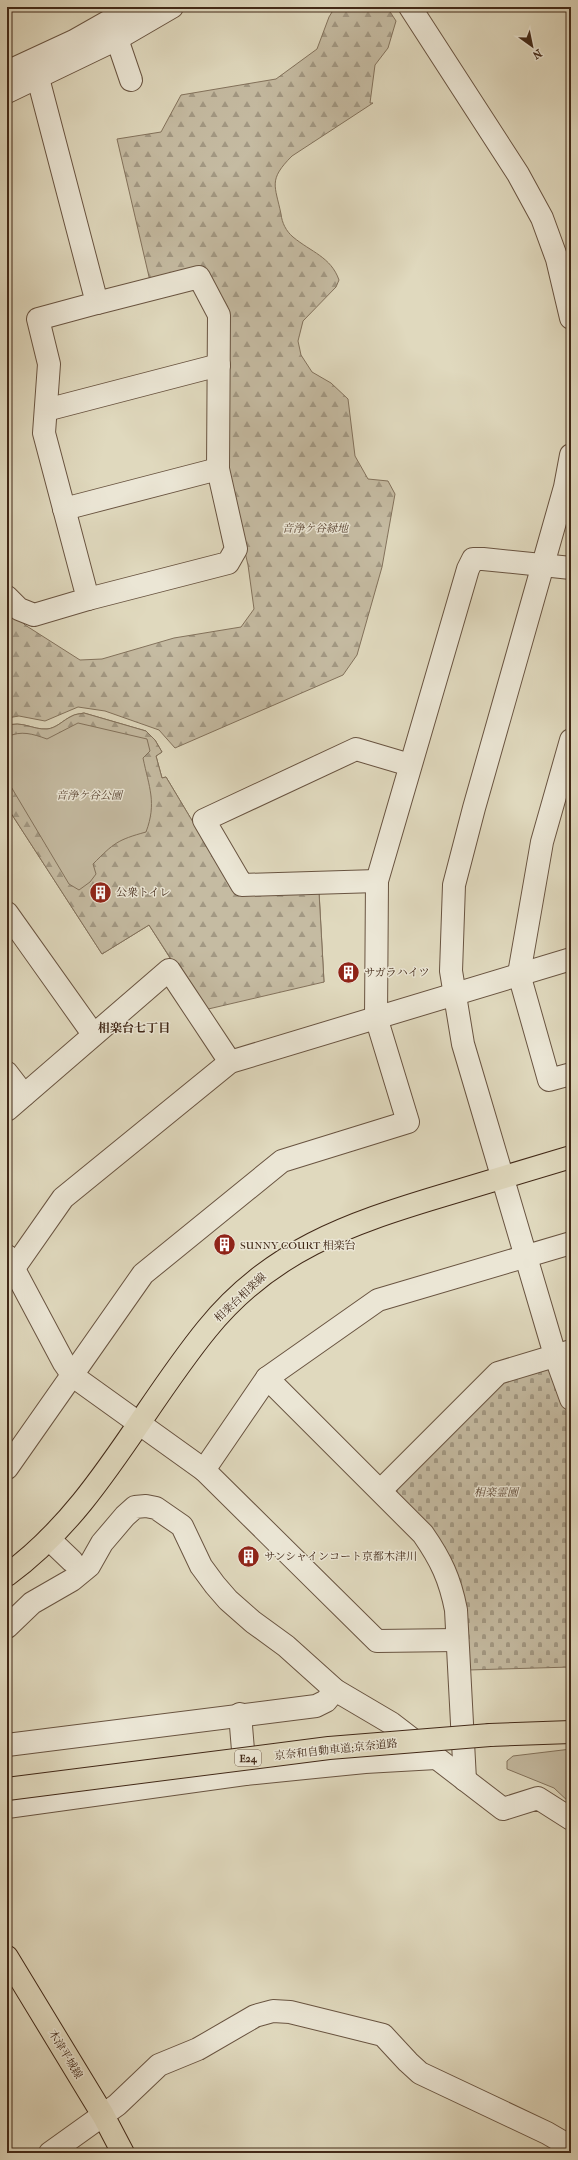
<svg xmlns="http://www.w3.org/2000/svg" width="578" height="2160" viewBox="0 0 578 2160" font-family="'IM FELL French Canon','Noto Serif JP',serif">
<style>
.green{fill:#c5bba2;stroke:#83725c}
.forest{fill:url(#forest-firs);stroke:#83725c}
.cemetery{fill:url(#cemetery-stones);stroke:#83725c}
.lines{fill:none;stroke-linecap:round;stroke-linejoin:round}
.minor-casing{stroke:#695441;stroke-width:24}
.major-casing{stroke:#412817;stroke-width:24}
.highway-casing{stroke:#412817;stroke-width:24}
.minor{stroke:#ebe6d5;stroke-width:22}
.major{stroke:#e0d9be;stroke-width:22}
.highway{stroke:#e0d9be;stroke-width:22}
.highway-bridge-casing{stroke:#412817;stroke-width:24;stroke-linecap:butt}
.highway-bridge{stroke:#e0d9be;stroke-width:22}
.labels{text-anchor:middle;stroke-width:3;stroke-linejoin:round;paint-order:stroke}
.shield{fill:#ebe6d5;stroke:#746150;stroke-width:1}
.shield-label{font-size:10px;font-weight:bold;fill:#412817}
.park-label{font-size:11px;font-style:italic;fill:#5b4533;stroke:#ebe6d5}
.poi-label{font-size:11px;fill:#412817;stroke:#ebe6d5;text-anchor:start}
.street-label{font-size:11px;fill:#412817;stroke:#ebe6d5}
.neighbourhood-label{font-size:12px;font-weight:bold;fill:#412817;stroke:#ebe6d5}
</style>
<defs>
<pattern id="forest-firs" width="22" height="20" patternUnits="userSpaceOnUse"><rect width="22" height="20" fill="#c5bba2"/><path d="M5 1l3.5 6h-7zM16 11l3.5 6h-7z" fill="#a29883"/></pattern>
<pattern id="cemetery-stones" width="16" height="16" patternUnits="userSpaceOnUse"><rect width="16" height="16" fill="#c5bba2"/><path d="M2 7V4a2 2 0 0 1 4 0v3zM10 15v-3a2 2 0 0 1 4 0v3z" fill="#a29883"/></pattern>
</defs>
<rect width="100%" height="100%" fill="#e0d9be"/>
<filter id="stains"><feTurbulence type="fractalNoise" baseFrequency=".005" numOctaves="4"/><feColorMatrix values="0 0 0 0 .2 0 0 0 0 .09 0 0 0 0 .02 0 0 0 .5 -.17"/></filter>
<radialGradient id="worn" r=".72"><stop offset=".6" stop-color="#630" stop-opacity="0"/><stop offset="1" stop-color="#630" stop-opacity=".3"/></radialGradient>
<g class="green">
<path d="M 84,713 L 146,731 L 155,740 L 162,752 L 156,756 L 162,778 L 166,777 L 236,894 L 319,892 L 324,982 L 170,958 L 149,925 L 102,954 L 7,807 L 7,726 C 21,720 33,730 47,729 C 57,728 63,720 72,716 C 75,714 80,714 84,713 Z"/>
<polygon points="571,1749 571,1804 554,1788 507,1769 507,1761 513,1756"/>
</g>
<g class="forest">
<path d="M 335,7 L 387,7 L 396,21 L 388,48 L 375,65 L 370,103 L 373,103 L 292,156 C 268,180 275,185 281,214 C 282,223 286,231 293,237 C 311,252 331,257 339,280 L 336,287 L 303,321 L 298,341 L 301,355 L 312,372 L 331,383 L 348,399 L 355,456 L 368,479 L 388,481 L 395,494 L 382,567 L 357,655 L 343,675 L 175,748 L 159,730 L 105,711 L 78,707 L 45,721 L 19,716 L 7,718 L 7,606 L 25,625 L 80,660 L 102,659 L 174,638 L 241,627 L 254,609 L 248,565 L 226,472 L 204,269 L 150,281 L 117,139 L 161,132 L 181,95 L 276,79 L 317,49 L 329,17 Z"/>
<path d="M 84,713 L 146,731 L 155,740 L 162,752 L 156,756 L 162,778 L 166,777 L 236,894 L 319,892 L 324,982 L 204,1010 L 149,925 L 102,954 L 7,807 L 7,780 L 69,884 L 79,890 L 90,882 L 96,874 L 93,864 C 114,843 117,840 146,832 C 157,803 149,787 143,758 L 150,751 L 147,739 L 78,723 L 47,739 C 33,734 21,730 7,737 L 7,726 C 21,720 33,730 47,729 C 57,728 63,720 72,716 C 75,714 80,714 84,713 Z"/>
</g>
<polygon class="cemetery" points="544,1366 552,1371 571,1420 571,1667 468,1670 465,1612 397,1495 397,1485 502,1379"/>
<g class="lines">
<defs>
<g id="minor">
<polyline points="410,7 518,174 542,218 557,259 571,318"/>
<polyline points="117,39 131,80"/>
<polyline points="7,72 74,41 134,7"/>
<polyline points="7,92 117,39 172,7"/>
<polyline points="46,410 219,365"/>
<polyline points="571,455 565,487 474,808 454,885 451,971 463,1044 555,1355 571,1399"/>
<polyline points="64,509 218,469"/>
<polyline points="7,597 19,609 34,615 88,599 44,433 49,364 38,319 97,303 38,78"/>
<polyline points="88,599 228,563 236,549 218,469 219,315 199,277 97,303"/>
<polyline points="571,740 542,842 519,974 549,1080 571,1074"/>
<polyline points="377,881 242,885 204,820 356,749 410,765"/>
<polyline points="7,913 93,1034"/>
<polyline points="7,1073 24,1095"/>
<polyline points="7,1110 169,970 230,1062"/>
<path d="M 7,1256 L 64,1363 L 73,1376 L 204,1470 L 267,1378 L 423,1534 C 441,1560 450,1579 456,1610 L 465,1780"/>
<polyline points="7,1278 63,1198 230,1062 571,959"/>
<polyline points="267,1378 378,1300 571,1243"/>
<polyline points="7,1468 143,1274 282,1161 408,1122 376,1017 377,881 468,569 473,559 483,559 571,568"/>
<polyline points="204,1470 377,1641 457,1640"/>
<polyline points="381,1490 498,1373 571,1351"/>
<polyline points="49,1539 72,1561"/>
<polyline points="7,1627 32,1603 72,1580 89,1566 102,1543 125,1516 135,1507 146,1506 156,1508 182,1526 201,1566 215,1585 228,1600 253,1622 286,1646 335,1690 391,1723 503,1809 538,1798 571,1819"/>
<polyline points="240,1714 245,1774 365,1762 436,1758"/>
<polyline points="7,1745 316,1706 326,1701 335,1690"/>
<polyline points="7,1807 245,1774"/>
<polyline points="50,2153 117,2105 159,2065 198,2049 255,2016 273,2011 290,2012 383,2035 408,2062 420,2073 547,2133 571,2147"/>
</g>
<g id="major">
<path d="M 7,1575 C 94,1512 140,1411 207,1329 C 270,1251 348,1224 441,1196 C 484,1183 528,1170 571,1157"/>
<polyline points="7,1957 103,2115 123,2153"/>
</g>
<polyline id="highway" points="490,1735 571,1732"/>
</defs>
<use href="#minor" class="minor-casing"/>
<use href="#major" class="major-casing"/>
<use href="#highway" class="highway-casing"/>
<use href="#minor" class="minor"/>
<use href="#major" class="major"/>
<use href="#highway" class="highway"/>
<defs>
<polyline id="highway-bridge" points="7,1789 329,1748 490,1735"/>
</defs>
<use href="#highway-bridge" class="highway-bridge-casing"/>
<use href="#highway-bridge" class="highway-bridge"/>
</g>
<defs>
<symbol id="building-disc" viewBox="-11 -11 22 22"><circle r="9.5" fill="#8f2418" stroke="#ebe6d5"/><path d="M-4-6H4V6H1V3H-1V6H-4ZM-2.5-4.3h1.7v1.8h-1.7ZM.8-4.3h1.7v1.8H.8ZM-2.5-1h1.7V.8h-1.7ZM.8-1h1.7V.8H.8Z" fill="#fff"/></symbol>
</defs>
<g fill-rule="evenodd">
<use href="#building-disc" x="88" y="880" width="25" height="25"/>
<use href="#building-disc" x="336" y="960" width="25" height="25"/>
<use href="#building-disc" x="212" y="1232" width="25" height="25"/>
<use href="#building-disc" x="236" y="1544" width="25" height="25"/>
</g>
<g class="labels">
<rect class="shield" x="235" y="1750" width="26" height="16" rx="3"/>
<g class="shield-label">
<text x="248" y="1762">E24</text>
</g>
<g class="park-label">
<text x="315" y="532">音浄ケ谷緑地</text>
<text x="89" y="799">音浄ケ谷公園</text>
<text x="496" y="1496">相楽霊園</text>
</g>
<g class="poi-label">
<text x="116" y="896">公衆トイレ</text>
<text x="364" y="976">サガラハイツ</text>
<text x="240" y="1249">SUNNY COURT 相楽台</text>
<text x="264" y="1560">サンシャインコート京都木津川</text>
</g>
<g class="street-label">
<text transform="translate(240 1297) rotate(-43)" y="4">相楽台相楽線</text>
<text transform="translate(336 1749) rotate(-6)" y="4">京奈和自動車道;京奈道路</text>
<text transform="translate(66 2054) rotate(59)" y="4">木津平城線</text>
</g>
<g class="neighbourhood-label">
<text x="134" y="1032">相楽台七丁目</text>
</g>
</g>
<rect width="578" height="2160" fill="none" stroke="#e0d9be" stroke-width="24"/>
<rect x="8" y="8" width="562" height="2144" fill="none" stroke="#412817" stroke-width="2"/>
<rect x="12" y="12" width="554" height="2136" fill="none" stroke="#412817"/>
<g transform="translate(532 46) rotate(147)" stroke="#ebe6d5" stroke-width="3" paint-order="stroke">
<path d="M0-3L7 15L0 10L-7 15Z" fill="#412817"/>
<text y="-6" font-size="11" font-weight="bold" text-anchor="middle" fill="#412817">N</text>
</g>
<rect width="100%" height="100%" filter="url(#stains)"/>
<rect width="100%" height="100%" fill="url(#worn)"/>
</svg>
